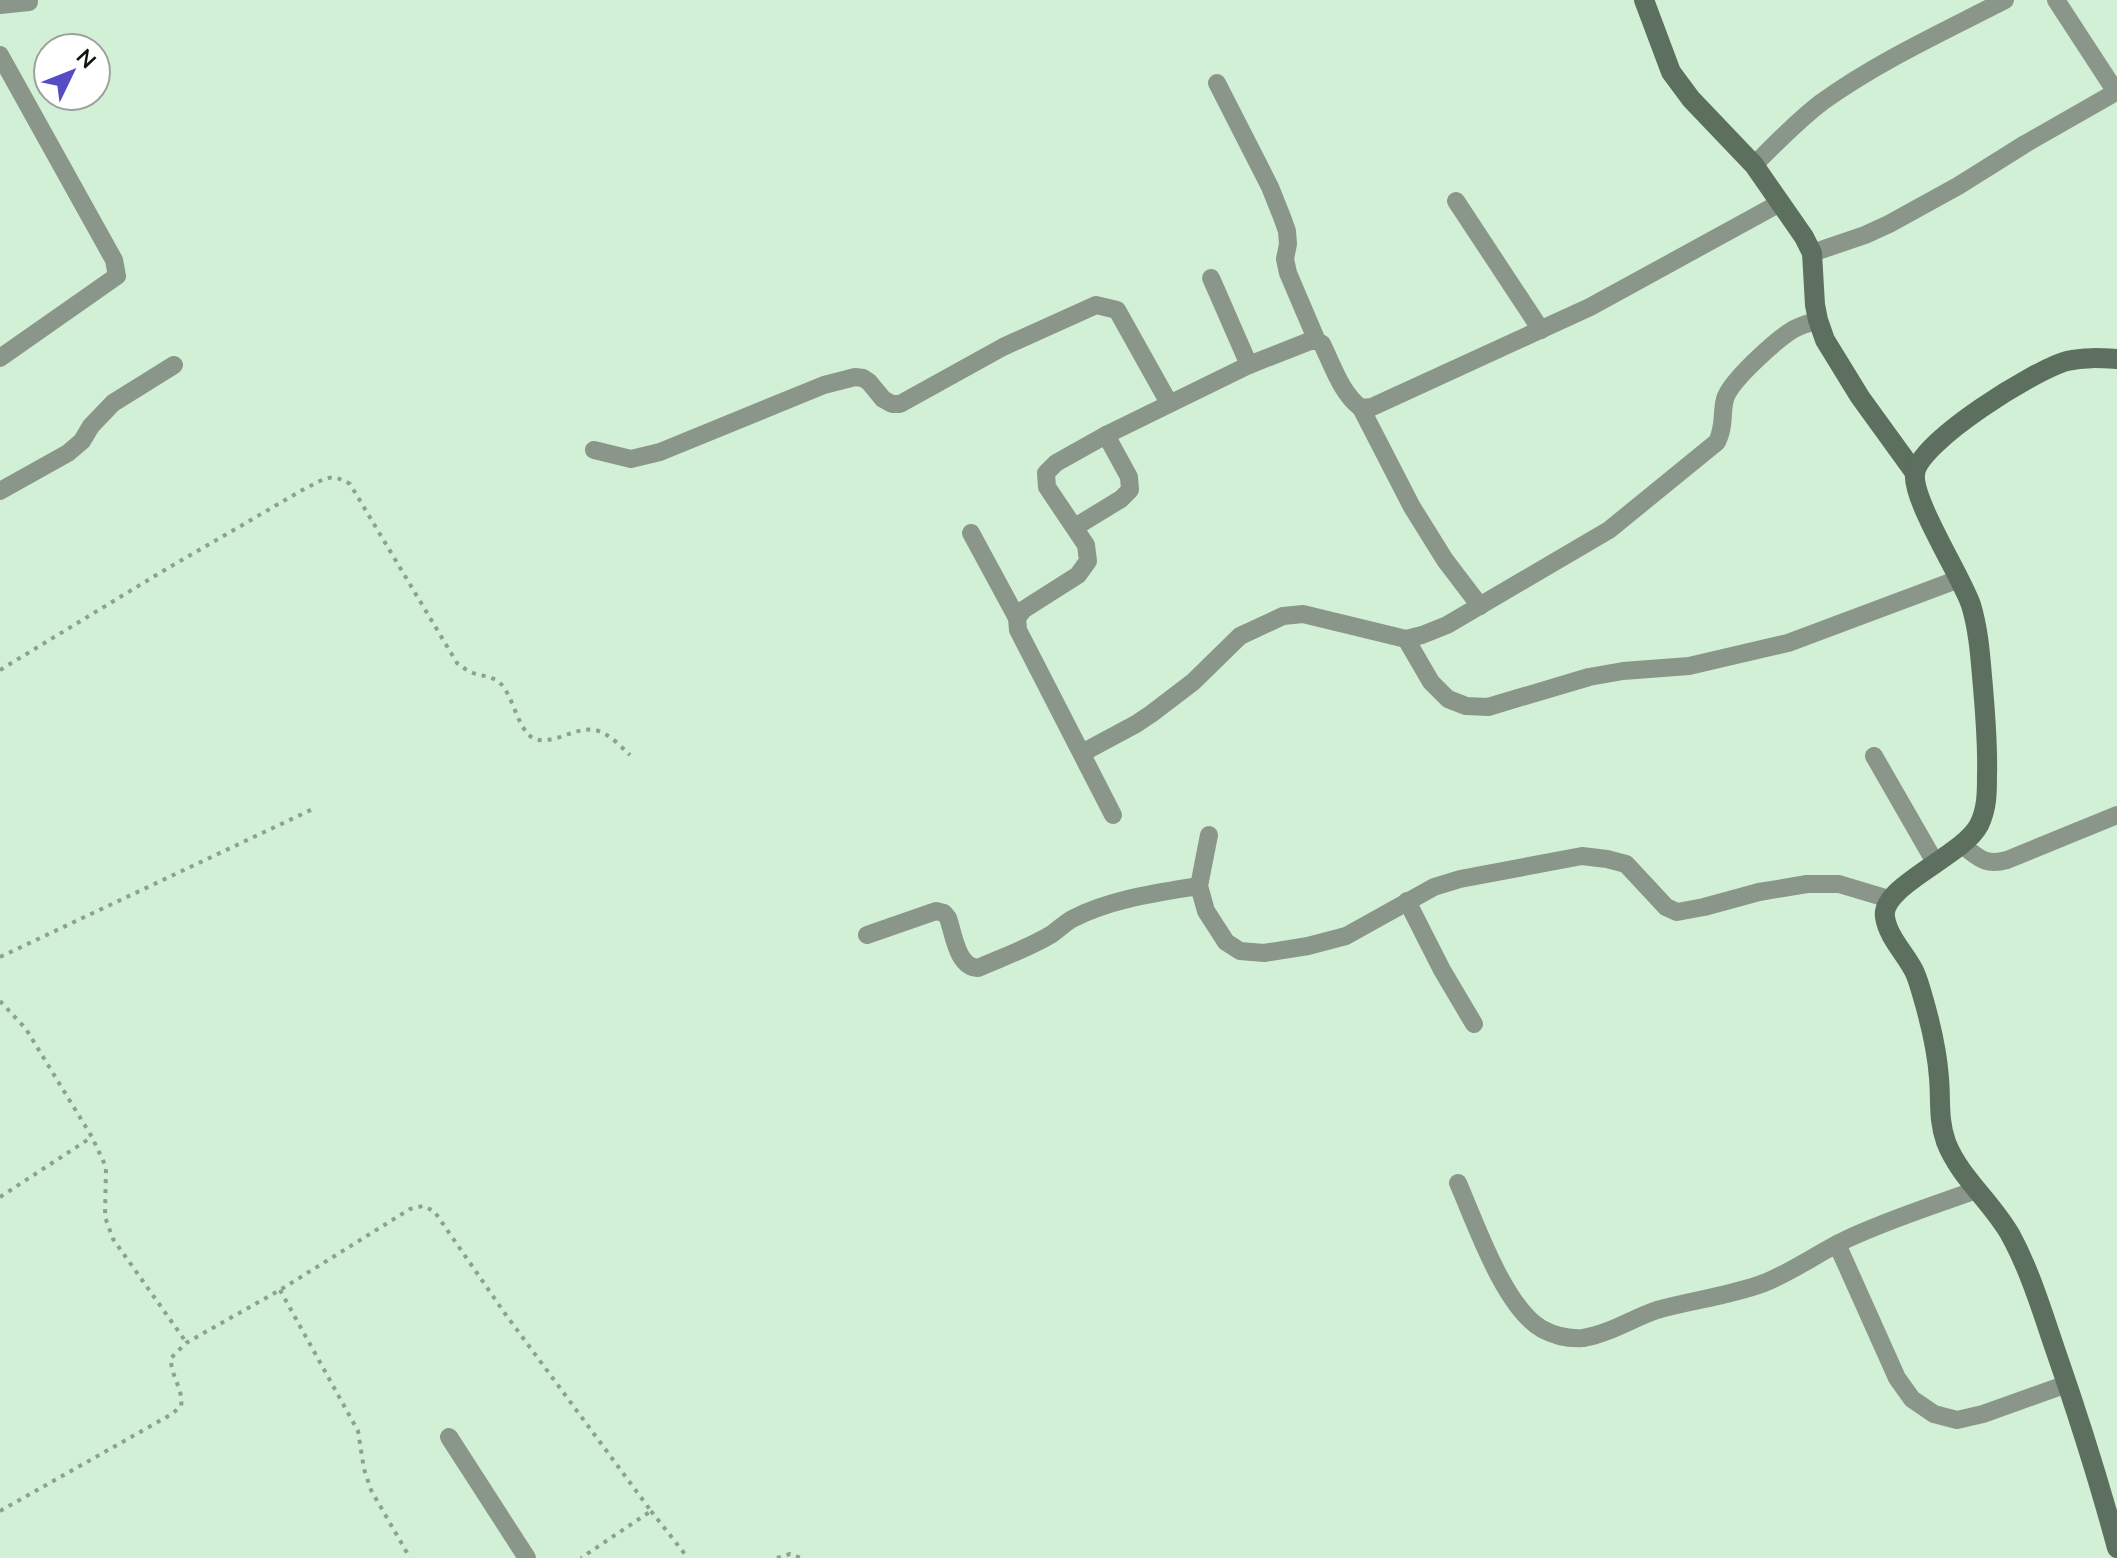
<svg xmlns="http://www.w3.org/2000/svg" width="2117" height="1558" viewBox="0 0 2117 1558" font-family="Mulish,sans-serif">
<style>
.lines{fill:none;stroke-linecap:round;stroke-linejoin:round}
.path{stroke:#8ba28e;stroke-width:4;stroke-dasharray:4 6;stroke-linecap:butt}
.street{stroke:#8a968a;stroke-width:18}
.secondary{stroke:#5d6f5f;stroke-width:20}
</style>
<rect width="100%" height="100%" fill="#d2f0d5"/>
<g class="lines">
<g class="path">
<path d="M 0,670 L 163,571 L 306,488 C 325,479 330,472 350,484 L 457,663 C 460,665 463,668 467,670 C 478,677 491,674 501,684 C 514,698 518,730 533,738 C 551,747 575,726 595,730 C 609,733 620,746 630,755"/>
<polyline points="0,957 315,808"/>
<polyline points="0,1001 26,1029 92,1137 106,1167 105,1217 113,1239 186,1342"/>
<polyline points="0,1197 92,1137"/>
<polyline points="280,1290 358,1431 364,1469 371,1490 410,1558"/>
<path d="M 0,1511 L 172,1414 L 181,1406 C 184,1390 170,1375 171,1358 L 186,1343 L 280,1290 L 410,1209 L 423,1206 L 434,1211 L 506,1315 L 651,1511 L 581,1558"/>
<polyline points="651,1511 688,1558"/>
<polyline points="777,1558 790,1554 801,1558"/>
</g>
<g class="street">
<polyline points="0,5 29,2"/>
<polyline points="0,55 114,260 117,276 0,358"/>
<polyline points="1217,83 1270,187 1282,217 1287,231 1288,244 1285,259 1288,273 1317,341"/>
<path d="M 1754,165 C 1776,143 1797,121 1822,102 C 1879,61 1943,32 2005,0"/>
<polyline points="1456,201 1541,330"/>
<polyline points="1812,253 1865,235 1889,224 1958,186 2025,144 2116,92 2056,0"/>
<polyline points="1211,278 1249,365"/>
<polyline points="1361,408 1412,507 1445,560 1480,606"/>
<polyline points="594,450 631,459 660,452 824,385 855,377 863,378 869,382 883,399 892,404 900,404 1003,347 1096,305 1117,310 1169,403"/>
<polyline points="0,491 68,453 82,441 91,426 113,403 174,365"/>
<polyline points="1075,527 1121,499 1130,490 1129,477 1106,435"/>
<polyline points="971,533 1017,618"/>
<polyline points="1406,639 1431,682 1448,699 1466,706 1488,707 1589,677 1623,671 1689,666 1788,643 1959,579"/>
<path d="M 1082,753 L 1136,724 L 1151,714 L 1193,682 L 1240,636 L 1283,616 L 1303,614 L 1406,639 L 1422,635 L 1447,625 L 1609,530 L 1717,442 C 1725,426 1721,415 1725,399 C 1730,381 1777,339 1794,329 C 1802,325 1810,323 1818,320"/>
<polyline points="1874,756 1936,864"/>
<path d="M 1113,815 L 1018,630 L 1017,618 L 1023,610 L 1078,575 L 1088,561 L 1086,545 L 1047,487 L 1046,473 L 1056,463 L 1106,435 L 1249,365 L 1310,341 L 1317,341 L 1322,344 C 1333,366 1341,393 1361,408 L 1372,407 L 1590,307 L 1780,203"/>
<polyline points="1209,835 1199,886 1206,911 1226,942 1240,951 1264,953 1308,946 1346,936 1434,887 1460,879 1582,856 1607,859 1626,864 1666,907 1677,912 1704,907 1759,892 1807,884 1839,884 1889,899"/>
<path d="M 1962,845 C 1979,858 1985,866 2007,860 L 2117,815"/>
<polyline points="1407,901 1442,970 1474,1024"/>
<path d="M 867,935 L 936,911 L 944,913 L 948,918 C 954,935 957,967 978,968 C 1003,957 1029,948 1052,934 C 1059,929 1065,923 1072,919 C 1111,899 1156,893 1199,886"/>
<path d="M 1458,1183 C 1476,1224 1504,1307 1542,1329 C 1555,1336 1569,1339 1583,1338 C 1609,1334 1633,1318 1657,1310 C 1693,1300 1729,1296 1764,1283 C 1792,1272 1818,1253 1845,1240 C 1887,1220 1932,1206 1976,1190"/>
<polyline points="1837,1244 1897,1378 1912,1399 1934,1414 1957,1420 1983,1414 2067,1384"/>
<polyline points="449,1437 527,1558"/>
</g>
<g class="secondary">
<polyline points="1644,0 1671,72 1691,99 1754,165 1804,237 1812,253 1815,305 1818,320 1825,340 1860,397 1915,473"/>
<path d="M 2117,359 C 2100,358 2084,357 2067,361 C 2036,369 1918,442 1915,474 C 1912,500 1961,576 1971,605 C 1978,628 1980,652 1982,676 C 1985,709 1988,742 1987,776 C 1987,793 1987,809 1979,825 C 1963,856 1880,886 1885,917 C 1888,938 1907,955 1915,973 C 1918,980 1920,987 1922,994 C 1930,1021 1937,1050 1939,1078 C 1941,1101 1938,1119 1946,1142 C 1960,1178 1992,1202 2011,1236 C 2030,1271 2042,1311 2055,1349 C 2078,1415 2099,1481 2117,1548"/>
</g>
</g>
<g transform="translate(72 72) rotate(47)"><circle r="38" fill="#ffffff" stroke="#9da29e" stroke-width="2"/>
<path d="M0-6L14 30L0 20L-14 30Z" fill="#574cc4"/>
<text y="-12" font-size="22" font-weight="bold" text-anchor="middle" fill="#0b160d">N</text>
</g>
</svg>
